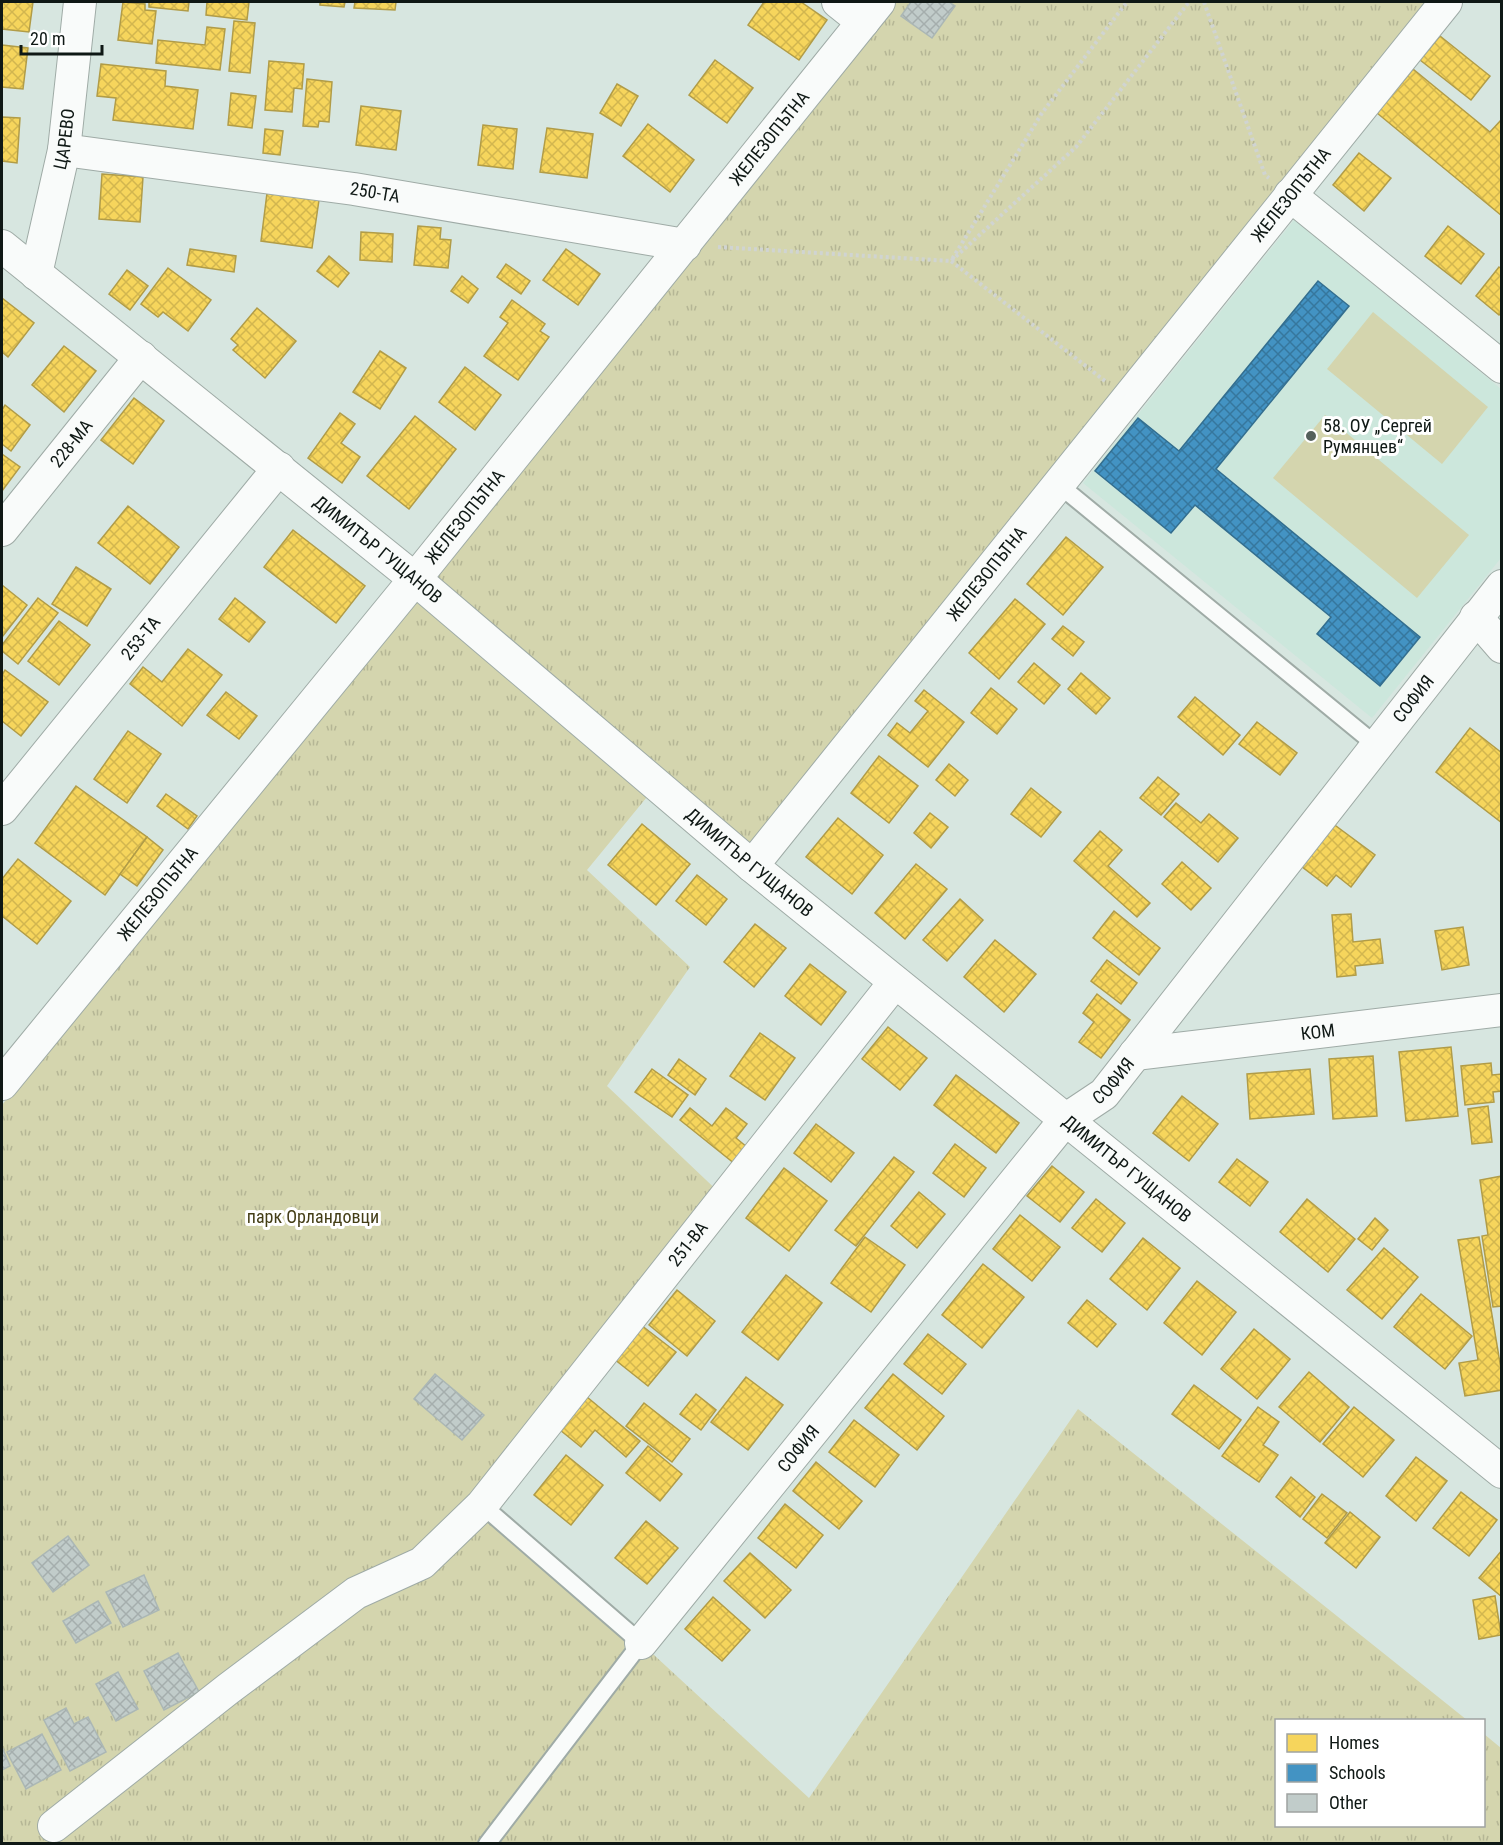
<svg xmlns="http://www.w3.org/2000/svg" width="1503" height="1845" viewBox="0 0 1503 1845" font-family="'Roboto Condensed',sans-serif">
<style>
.built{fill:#cce7dc}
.grass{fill:#d4d5ae}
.park{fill:url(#park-tufts)}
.homes{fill:url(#homes-cross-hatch);stroke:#b19c47;stroke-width:1.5}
.schools{fill:url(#schools-cross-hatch);stroke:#336e8f;stroke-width:1.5}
.building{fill:url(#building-cross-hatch);stroke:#abb7b5;stroke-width:1.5}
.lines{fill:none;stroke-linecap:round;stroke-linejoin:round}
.service-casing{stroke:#9faba6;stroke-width:20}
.minor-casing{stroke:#9faba6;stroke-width:34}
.path{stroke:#d0d4d2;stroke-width:4;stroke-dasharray:3 3;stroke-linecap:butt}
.service{stroke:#f9fbfa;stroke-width:16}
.minor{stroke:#f9fbfa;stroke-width:32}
.poi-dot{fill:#55605c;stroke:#fff;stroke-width:2}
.labels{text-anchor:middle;stroke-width:6;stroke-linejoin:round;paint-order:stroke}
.street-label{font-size:18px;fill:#0f1815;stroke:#fff}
.poi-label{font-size:18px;fill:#0f1815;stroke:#fff;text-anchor:start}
.park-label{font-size:18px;fill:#443e17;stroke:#fff}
</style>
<defs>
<pattern id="park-tufts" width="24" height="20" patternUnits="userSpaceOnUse" patternTransform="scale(1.5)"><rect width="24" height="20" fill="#d4d5ae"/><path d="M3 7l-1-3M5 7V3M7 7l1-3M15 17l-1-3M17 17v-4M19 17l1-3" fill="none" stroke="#b5b695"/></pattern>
<pattern id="homes-cross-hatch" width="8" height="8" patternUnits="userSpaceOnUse" patternTransform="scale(1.5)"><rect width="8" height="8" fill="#f6d55c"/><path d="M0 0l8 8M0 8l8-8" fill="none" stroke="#d2b64f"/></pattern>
<pattern id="schools-cross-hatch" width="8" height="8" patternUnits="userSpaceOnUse" patternTransform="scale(1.5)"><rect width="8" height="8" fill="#4393c3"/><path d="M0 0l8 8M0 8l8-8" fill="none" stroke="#36779d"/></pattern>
<pattern id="building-cross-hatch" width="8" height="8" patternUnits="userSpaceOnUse" patternTransform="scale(1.5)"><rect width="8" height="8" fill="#c1ccca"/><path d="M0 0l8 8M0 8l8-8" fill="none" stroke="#a5aead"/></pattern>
</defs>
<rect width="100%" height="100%" fill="#d7e6e0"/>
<polygon class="built" points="1294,220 1501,389 1501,558 1372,718 1083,483"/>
<g class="grass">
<polygon points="1373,312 1488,407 1442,464 1327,369"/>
<polygon points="1325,415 1469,535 1417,598 1273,478"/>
</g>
<polygon class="park" points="897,2 1429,2 752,847 665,775 587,870 690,967 607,1086 725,1198 482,1505 641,1643 809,1798 1078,1409 1467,1720 1276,1720 1276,1826 1484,1826 1484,1734 1501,1748 1501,1843 2,1844 2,1105 411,608"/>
<g class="homes">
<polygon points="2,2 33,2 29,32 2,29"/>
<polygon points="123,2 145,4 145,10 156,11 152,44 118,40"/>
<polygon points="149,2 189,2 188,11 149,7"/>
<polygon points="207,2 249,2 247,20 206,15"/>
<polygon points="320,2 345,2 344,7 320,5"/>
<polygon points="355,2 396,2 395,10 354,8"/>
<polygon points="764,2 801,2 827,20 799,60 748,25"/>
<polygon points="234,21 255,23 250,73 229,71"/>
<polygon points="207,27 225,29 220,70 156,63 158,40 205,45"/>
<polygon points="1440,36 1490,76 1471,100 1420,60"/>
<polygon points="2,45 28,48 23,89 2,87"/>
<polygon points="715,60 753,88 727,123 689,95"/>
<polygon points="269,61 304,64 302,89 294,88 292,112 265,110"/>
<polygon points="101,64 166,71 165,86 198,90 193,129 113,120 116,98 97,96"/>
<polygon points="1413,69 1490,132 1502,119 1502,216 1377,113"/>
<polygon points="307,79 332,82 329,122 319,121 318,127 303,126"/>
<polygon points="617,84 638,96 621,126 600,113"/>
<polygon points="231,93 256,96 252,128 228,125"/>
<polygon points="361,106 401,111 396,150 356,145"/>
<polygon points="2,117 20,118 17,163 2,161"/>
<polygon points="648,124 694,160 670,192 623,156"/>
<polygon points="483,125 517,129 513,169 478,165"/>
<polygon points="547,128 593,134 587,178 540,172"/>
<polygon points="265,129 283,131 280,155 263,153"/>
<polygon points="1359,153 1391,178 1364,211 1333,185"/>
<polygon points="102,174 143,177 140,222 99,219"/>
<polygon points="267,193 319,200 312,248 261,241"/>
<polygon points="418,226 441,228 440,239 451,240 448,268 414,265"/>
<polygon points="1448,226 1484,254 1461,284 1425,256"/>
<polygon points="361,232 393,234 392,262 360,260"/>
<polygon points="190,249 236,256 234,272 187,265"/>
<polygon points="566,249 600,274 578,305 543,280"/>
<polygon points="329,256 349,273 338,287 317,271"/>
<polygon points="506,264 530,281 521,294 497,277"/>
<polygon points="1499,267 1502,269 1502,312 1499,315 1476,296"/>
<polygon points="168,268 211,300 188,331 163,312 158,317 141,304"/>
<polygon points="127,270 148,286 130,310 109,294"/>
<polygon points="462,276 478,289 468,303 451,291"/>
<polygon points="2,298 34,323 8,357 2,352"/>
<polygon points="512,300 545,324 540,331 549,337 518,380 484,356 508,323 500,317"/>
<polygon points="257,308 296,341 265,378 233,350 238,345 231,339"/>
<polygon points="64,346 96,371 64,412 32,385"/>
<polygon points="380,351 406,368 380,409 353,392"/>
<polygon points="465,367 501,395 475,430 439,402"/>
<polygon points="134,398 164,421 133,464 101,440"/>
<polygon points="5,405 30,425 11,451 2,444 2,410"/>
<polygon points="340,413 355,424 341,443 360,457 342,483 308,458"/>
<polygon points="415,416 456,449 409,509 367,476"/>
<polygon points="2,454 20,467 2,491"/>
<polygon points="128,506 179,547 150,584 98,543"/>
<polygon points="293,530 365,586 336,623 264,567"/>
<polygon points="1066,537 1103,567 1063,615 1027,584"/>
<polygon points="76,567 111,589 87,626 52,604"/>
<polygon points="2,585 27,605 2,637"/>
<polygon points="38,598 58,613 18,664 2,651 2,645"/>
<polygon points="235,598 265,622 249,642 219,619"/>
<polygon points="1015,599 1045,624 999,679 969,653"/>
<polygon points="59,621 90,645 59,685 28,661"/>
<polygon points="1063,626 1084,642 1073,656 1052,639"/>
<polygon points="188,649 222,675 182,726 130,684 143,667 162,682"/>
<polygon points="1034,663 1060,685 1044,704 1018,682"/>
<polygon points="5,670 48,702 21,736 2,721 2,675"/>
<polygon points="1081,673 1110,698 1096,714 1068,689"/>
<polygon points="991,688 1017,709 997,734 971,713"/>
<polygon points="924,690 964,722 928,767 888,735 897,723 910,733 928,711 915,701"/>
<polygon points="226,692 257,716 239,739 207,715"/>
<polygon points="1195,697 1240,735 1223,755 1178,717"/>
<polygon points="1257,722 1297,753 1280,775 1239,744"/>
<polygon points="1470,728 1502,753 1502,823 1436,772"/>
<polygon points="128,731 161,754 127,803 94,779"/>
<polygon points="879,756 918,786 889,823 851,793"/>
<polygon points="949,764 968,780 955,796 936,780"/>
<polygon points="1158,777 1179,794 1161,815 1140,798"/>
<polygon points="76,786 147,837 105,895 35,843"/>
<polygon points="1031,788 1061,812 1041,837 1011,814"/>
<polygon points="166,794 197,816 188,829 157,806"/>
<polygon points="1176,803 1201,823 1209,814 1238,838 1218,862 1164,817"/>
<polygon points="930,813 948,827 931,848 914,833"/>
<polygon points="838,818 883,855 852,894 806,857"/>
<polygon points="1332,823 1375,855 1351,887 1336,875 1327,886 1301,866"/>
<polygon points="642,824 690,864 656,905 608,865"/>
<polygon points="1100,831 1122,850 1108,866 1150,903 1137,917 1074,861"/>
<polygon points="147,837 163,850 137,886 120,874"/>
<polygon points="18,859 71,901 37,944 2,916 2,879"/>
<polygon points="1182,862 1211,888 1191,910 1162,884"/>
<polygon points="916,864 947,889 905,939 875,913"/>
<polygon points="697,875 727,899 706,925 676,901"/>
<polygon points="960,899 983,920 947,961 923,940"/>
<polygon points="1114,911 1160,948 1139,975 1093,938"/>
<polygon points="1351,914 1353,942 1380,939 1383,963 1355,966 1356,975 1337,977 1332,915"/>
<polygon points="755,924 786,948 754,987 724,962"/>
<polygon points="1463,927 1469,965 1442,970 1435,931"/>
<polygon points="995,940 1036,974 1004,1012 964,977"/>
<polygon points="1107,960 1137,983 1121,1004 1091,981"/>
<polygon points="810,964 846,992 821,1025 785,996"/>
<polygon points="1097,994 1130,1020 1101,1058 1079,1042 1094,1022 1083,1013"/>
<polygon points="888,1027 927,1058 900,1090 862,1059"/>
<polygon points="760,1033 795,1058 765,1100 730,1076"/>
<polygon points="1451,1047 1458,1116 1406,1121 1399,1052"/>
<polygon points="1373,1056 1377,1116 1333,1119 1329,1059"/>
<polygon points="679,1059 706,1079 695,1095 668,1075"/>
<polygon points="1491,1063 1492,1075 1502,1074 1502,1091 1493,1092 1494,1102 1465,1105 1461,1066"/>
<polygon points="652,1069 688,1095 672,1117 635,1092"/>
<polygon points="1310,1069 1314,1114 1250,1119 1247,1074"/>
<polygon points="956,1075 1019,1123 996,1153 934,1105"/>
<polygon points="1182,1096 1218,1124 1189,1161 1153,1133"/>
<polygon points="1488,1106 1492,1142 1472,1144 1468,1109"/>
<polygon points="690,1108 712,1126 726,1108 747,1124 736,1138 753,1152 740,1168 680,1120"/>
<polygon points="816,1124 854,1153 831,1182 794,1153"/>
<polygon points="955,1144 986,1168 964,1197 933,1173"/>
<polygon points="894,1157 914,1172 856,1246 835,1230"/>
<polygon points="1237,1159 1268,1182 1250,1206 1219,1182"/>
<polygon points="1052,1166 1084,1192 1060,1222 1027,1196"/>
<polygon points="784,1168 827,1201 789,1251 746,1218"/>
<polygon points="1502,1176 1502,1306 1493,1307 1482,1236 1488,1235 1480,1180"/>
<polygon points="919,1192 945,1214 917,1248 891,1226"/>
<polygon points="1096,1199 1125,1223 1102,1252 1072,1228"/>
<polygon points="1307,1199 1355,1239 1328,1272 1280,1232"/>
<polygon points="1020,1215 1060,1247 1032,1281 993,1249"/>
<polygon points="1375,1218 1388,1230 1372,1250 1358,1239"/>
<polygon points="865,1237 905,1265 871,1312 831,1283"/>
<polygon points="1479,1237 1502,1375 1502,1390 1465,1396 1459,1363 1478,1360 1458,1240"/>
<polygon points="1143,1238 1180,1268 1147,1310 1110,1279"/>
<polygon points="1384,1248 1418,1277 1382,1319 1347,1290"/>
<polygon points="983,1264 1024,1297 982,1348 942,1315"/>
<polygon points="786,1275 822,1303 778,1360 742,1332"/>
<polygon points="1197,1281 1236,1312 1202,1355 1164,1323"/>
<polygon points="677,1290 715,1321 687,1356 649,1325"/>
<polygon points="1421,1294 1472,1336 1445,1369 1394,1327"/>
<polygon points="1087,1300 1116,1324 1097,1347 1068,1323"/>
<polygon points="641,1325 676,1352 648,1386 614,1359"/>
<polygon points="1254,1329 1290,1359 1257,1399 1221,1369"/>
<polygon points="928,1334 966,1364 942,1394 904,1364"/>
<polygon points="1309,1372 1349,1407 1320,1442 1279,1407"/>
<polygon points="893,1374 944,1416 917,1450 865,1408"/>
<polygon points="746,1377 783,1405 748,1450 711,1422"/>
<polygon points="1194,1385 1241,1420 1219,1449 1172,1414"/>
<polygon points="696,1394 716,1410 701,1430 680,1414"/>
<polygon points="587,1397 640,1441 626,1457 595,1430 581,1447 560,1430"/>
<polygon points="644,1403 690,1439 672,1462 626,1426"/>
<polygon points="1258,1407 1279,1422 1263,1445 1278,1455 1259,1482 1222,1456"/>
<polygon points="1354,1407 1394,1440 1363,1477 1323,1444"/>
<polygon points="854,1420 899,1455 875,1487 829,1452"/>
<polygon points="648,1446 682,1474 660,1501 626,1473"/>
<polygon points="566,1455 603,1485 571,1525 534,1495"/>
<polygon points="1416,1457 1447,1481 1416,1521 1386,1496"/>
<polygon points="816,1462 862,1501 839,1529 793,1491"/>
<polygon points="1291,1477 1315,1497 1300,1517 1276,1497"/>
<polygon points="1461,1492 1497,1520 1469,1556 1433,1528"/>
<polygon points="1322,1494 1347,1513 1327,1538 1303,1519"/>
<polygon points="785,1504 823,1535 796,1568 758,1538"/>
<polygon points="1350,1512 1380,1537 1356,1568 1325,1543"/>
<polygon points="646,1521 678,1548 647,1584 615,1558"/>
<polygon points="1502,1550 1502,1597 1479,1578"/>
<polygon points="750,1553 791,1590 765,1618 724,1581"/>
<polygon points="1495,1596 1501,1635 1479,1639 1473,1600"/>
<polygon points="713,1597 750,1630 722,1661 685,1629"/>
</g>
<polygon class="schools" points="1318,281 1349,306 1216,469 1420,637 1380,686 1317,634 1331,617 1195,505 1171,533 1095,471 1138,418 1179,451"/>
<g class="building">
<polygon points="911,2 949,2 955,6 932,38 901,16"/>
<polygon points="435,1374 484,1415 462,1440 414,1399"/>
<polygon points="68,1536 89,1565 53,1592 32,1563"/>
<polygon points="144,1575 159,1610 123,1627 106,1592"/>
<polygon points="98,1601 111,1623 76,1643 63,1621"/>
<polygon points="178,1653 199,1692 164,1710 144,1671"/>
<polygon points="118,1672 138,1709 116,1721 96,1684"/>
<polygon points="66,1708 74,1724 88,1717 106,1752 70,1771 44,1720"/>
<polygon points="42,1734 61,1770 26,1789 7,1752"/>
<polygon points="2,1747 10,1766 2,1770"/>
</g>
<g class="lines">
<defs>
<g id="service">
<polyline points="1058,484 1376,745"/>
<polyline points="482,1505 641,1643 487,1844"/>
</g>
<g id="minor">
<polyline points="838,2 863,22"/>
<path id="s1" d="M 64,150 L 354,189 L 685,245"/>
<polyline points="1290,195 1502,367"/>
<path id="s2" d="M 2,246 L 415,579 L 752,866 L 1502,1472"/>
<path id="s3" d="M 36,274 L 64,150 L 80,2"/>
<path id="s4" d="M 2,530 L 141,357"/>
<polyline points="1476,617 1502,647"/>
<path id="s5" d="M 2,809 L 279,468"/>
<path id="s6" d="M 752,866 L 1446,2"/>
<path id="s7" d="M 1135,1054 L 1502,1010"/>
<path id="s8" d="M 2,1084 L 415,579 L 879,2"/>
<path id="s9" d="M 641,1643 L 1065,1120 L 1104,1094 L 1502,586"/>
<path id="s10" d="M 54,1826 L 228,1689 L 356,1593 L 422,1563 L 482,1505 L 895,982"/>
</g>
</defs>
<use href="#service" class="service-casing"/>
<use href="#minor" class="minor-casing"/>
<g class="path">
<polyline points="1204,2 1265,175 1269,178"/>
<polyline points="718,247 951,261 1076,147 1189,2"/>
<polyline points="1105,381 951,261 1042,113 1127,2"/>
</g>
<use href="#service" class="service"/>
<use href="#minor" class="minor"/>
</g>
<circle class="poi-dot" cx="1311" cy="436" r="6"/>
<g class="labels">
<g class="street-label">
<text dy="6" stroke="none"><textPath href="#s8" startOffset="1218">ЖЕЛЕЗОПЪТНА</textPath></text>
<text dy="6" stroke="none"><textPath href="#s3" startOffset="138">ЦАРЕВО</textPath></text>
<text dy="6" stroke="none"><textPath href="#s1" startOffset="314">250-ТА</textPath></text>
<text dy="6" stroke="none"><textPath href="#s6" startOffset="861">ЖЕЛЕЗОПЪТНА</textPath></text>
<text dy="6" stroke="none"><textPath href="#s4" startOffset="111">228-МА</textPath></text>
<text dy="6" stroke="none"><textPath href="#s8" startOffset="732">ЖЕЛЕЗОПЪТНА</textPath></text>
<text dy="6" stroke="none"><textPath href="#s2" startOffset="483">ДИМИТЪР ГУЩАНОВ</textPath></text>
<text dy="6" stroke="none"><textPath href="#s6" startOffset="375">ЖЕЛЕЗОПЪТНА</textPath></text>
<text dy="6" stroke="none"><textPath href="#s5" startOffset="220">253-ТА</textPath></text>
<text dy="6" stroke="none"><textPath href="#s9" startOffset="1222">СОФИЯ</textPath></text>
<text dy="6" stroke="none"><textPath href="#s2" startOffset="969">ДИМИТЪР ГУЩАНОВ</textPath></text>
<text dy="6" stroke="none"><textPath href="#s8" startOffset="246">ЖЕЛЕЗОПЪТНА</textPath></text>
<text dy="6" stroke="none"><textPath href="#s7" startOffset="184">КОМ</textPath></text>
<text dy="6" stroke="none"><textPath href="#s9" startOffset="736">СОФИЯ</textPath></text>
<text dy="6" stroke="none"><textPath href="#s2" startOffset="1455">ДИМИТЪР ГУЩАНОВ</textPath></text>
<text dy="6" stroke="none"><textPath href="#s10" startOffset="870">251-ВА</textPath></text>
<text dy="6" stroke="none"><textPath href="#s9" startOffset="250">СОФИЯ</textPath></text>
</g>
<g class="poi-label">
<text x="1323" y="432">58. ОУ „Сергей<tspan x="1323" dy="21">Румянцев“</tspan></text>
</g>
<g class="park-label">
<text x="313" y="1223">парк Орландовци</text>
</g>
</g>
<rect width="1503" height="1845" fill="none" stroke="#0f1815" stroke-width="6"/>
<rect x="1275" y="1719" width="210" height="108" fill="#ffffff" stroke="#9fa3a1" stroke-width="1.5"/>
<rect x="1287" y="1734" width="30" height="18" fill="#f6d55c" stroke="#9fa3a1" stroke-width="1.5"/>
<text x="1329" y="1749" font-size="18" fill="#0f1815">Homes</text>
<rect x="1287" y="1764" width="30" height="18" fill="#4393c3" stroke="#9fa3a1" stroke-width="1.5"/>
<text x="1329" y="1779" font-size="18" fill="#0f1815">Schools</text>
<rect x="1287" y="1794" width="30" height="18" fill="#c1ccca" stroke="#9fa3a1" stroke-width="1.5"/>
<text x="1329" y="1809" font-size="18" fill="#0f1815">Other</text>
<path d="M21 45v9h81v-9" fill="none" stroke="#0f1815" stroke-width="3"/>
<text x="30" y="45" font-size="18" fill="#0f1815" stroke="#ffffff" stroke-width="4.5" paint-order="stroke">20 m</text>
</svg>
